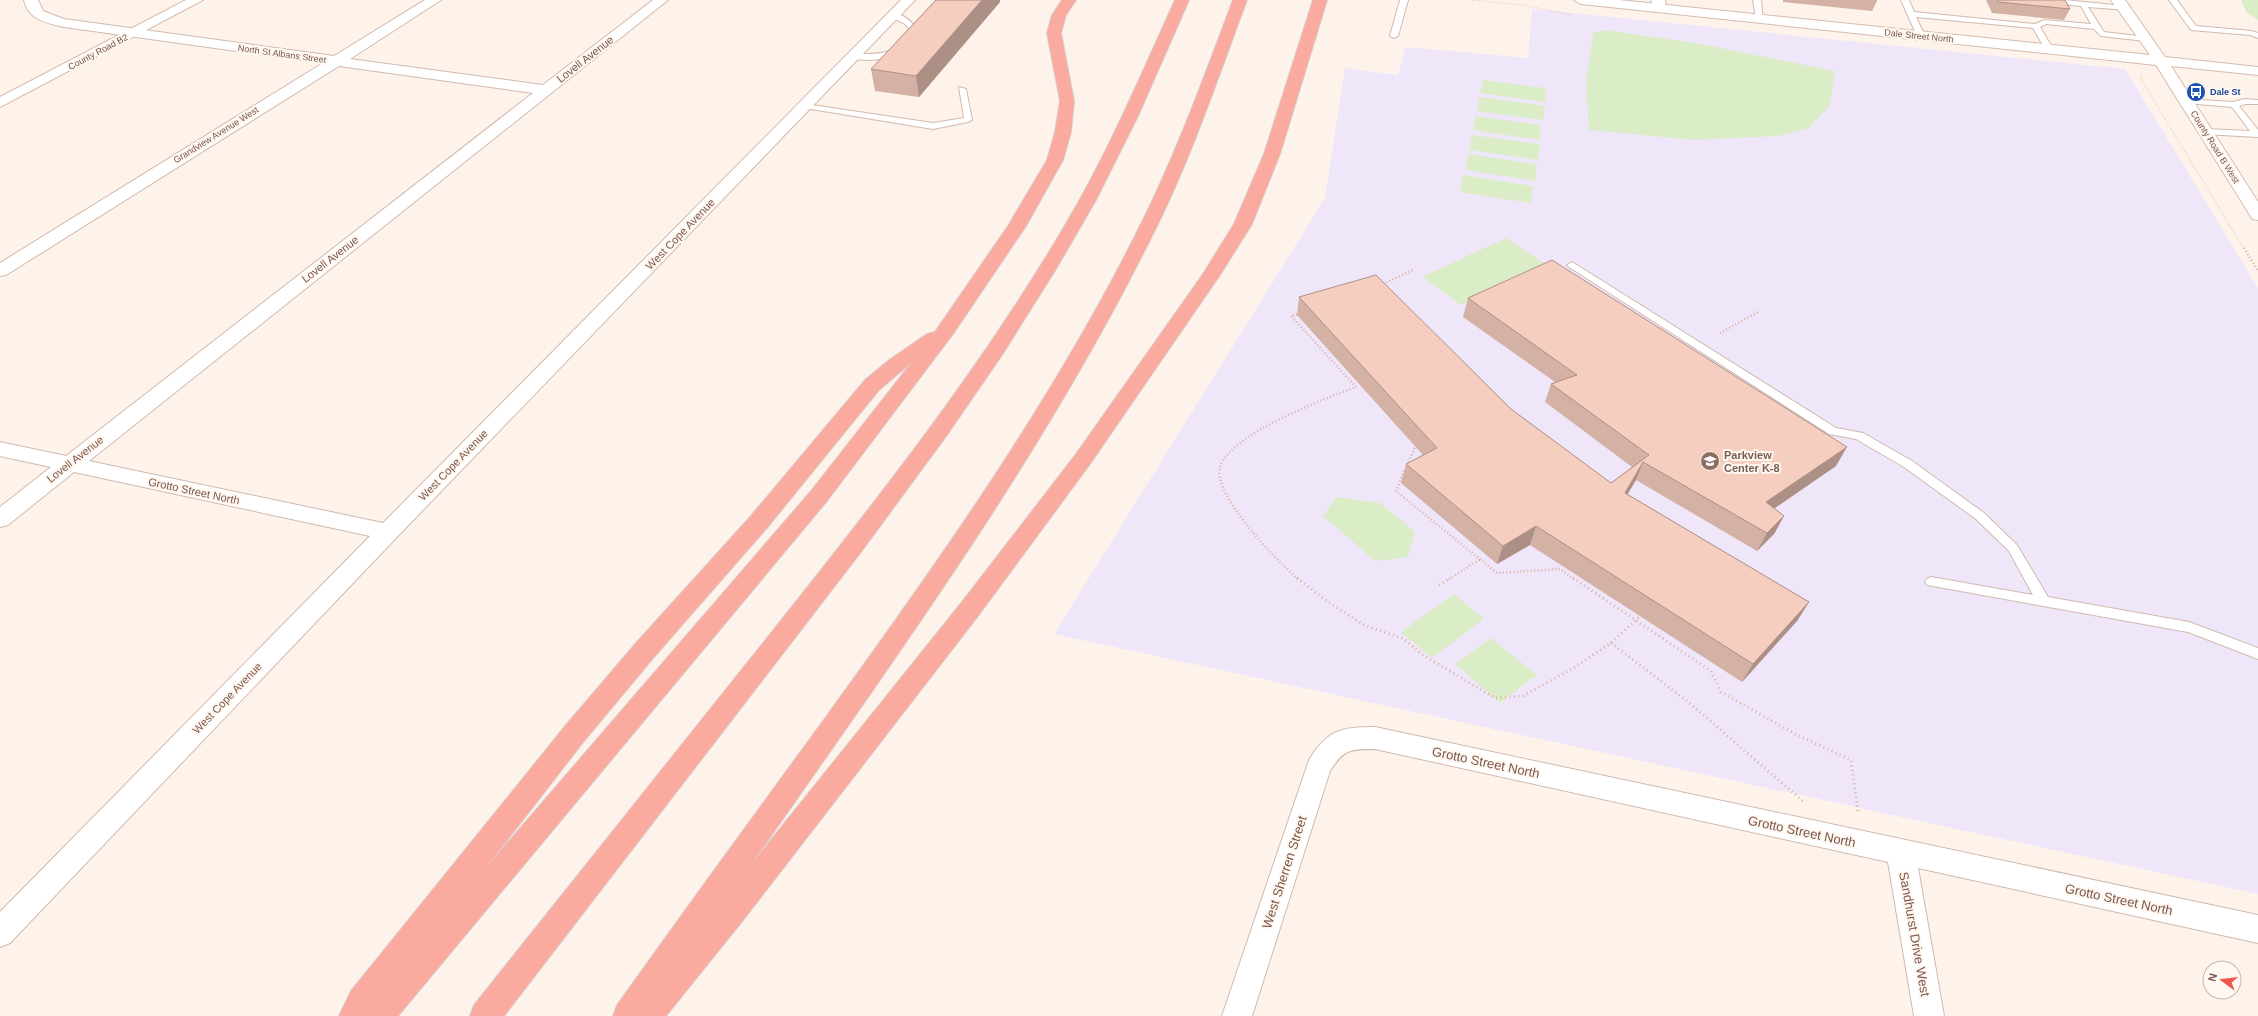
<svg xmlns="http://www.w3.org/2000/svg" width="2258" height="1016" viewBox="0 0 2258 1016" font-family="Arial,sans-serif">
<style>
.education{fill:#f0e6fa}
.green{fill:#dbedc6}
.lines{fill:none;stroke-linecap:round;stroke-linejoin:round}
.lane-casing{stroke:#d2b9ae;stroke-width:2}
.street-casing{stroke:#d2b9ae;stroke-width:2}
.secondary-casing{stroke:#d7bbad;stroke-width:2}
.highway-casing{stroke:#dad0cd;stroke-width:2}
.path-far2{stroke:#dbb1a2;stroke-width:1.5;stroke-dasharray:0.5 2;stroke-linecap:butt}
.path-far1{stroke:#dbb1a2;stroke-width:2.5;stroke-dasharray:1 2.5;stroke-linecap:butt}
.path{stroke:#dbb1a2;stroke-width:3;stroke-dasharray:1 3.5;stroke-linecap:butt}
.lane{fill:#fff;fill-rule:evenodd}
.street{fill:#fff;fill-rule:evenodd}
.secondary{fill:#fff;fill-rule:evenodd}
.highway{fill:#faaa9e;fill-rule:evenodd}
.wall{fill:#d3b1a5}
.shaded-wall{fill:#ac9086}
.building{fill:#f5cec0;stroke:#ac9086}
.labels{text-anchor:middle;stroke-width:4;stroke-linejoin:round;paint-order:stroke}
.far-street-label{font-size:9px;fill:#7b564b;stroke:#fff8f1}
.far-transit-label{font-size:9px;font-weight:bold;fill:#164399;stroke:#fff8f1;text-anchor:start}
.street-label{font-size:11px;fill:#7b564b;stroke:#fff8f1}
.education-label{font-size:11px;font-weight:bold;fill:#785e54;stroke:#fff8f1;text-anchor:start}
.near-street-label{font-size:13px;fill:#7b564b;stroke:#fff8f1}
</style>
<rect width="100%" height="100%" fill="#fef3ea"/>
<polygon class="education" points="1532,9 2125,69 2258,288 2258,894 1054,634 1325,198 1345,68 1398,75 1405,47 1528,58"/>
<g class="green">
<polygon points="2241,0 2258,0 2258,20 2247,13"/>
<polygon points="1605,30 1701,44 1835,71 1830,105 1809,128 1778,136 1694,140 1589,130 1586,83 1593,33"/>
<polygon points="1483,80 1546,88 1545,102 1480,93"/>
<polygon points="1480,97 1545,106 1543,120 1477,111"/>
<polygon points="1475,116 1541,125 1540,140 1473,130"/>
<polygon points="1472,135 1540,144 1538,160 1469,150"/>
<polygon points="1468,154 1537,164 1535,181 1465,170"/>
<polygon points="1463,175 1533,186 1531,203 1460,192"/>
<polygon points="1506,238 1550,267 1461,305 1422,277"/>
<polygon points="1336,497 1380,503 1415,532 1408,557 1375,561 1323,516"/>
<polygon points="1454,594 1484,619 1432,658 1401,632"/>
<polygon points="1491,638 1537,675 1500,703 1455,664"/>
</g>
<g class="lines">
<defs>
<g id="lane">
<polygon points="1400,0 1408,0 1398,36 1394,38 1390,36"/>
<polygon points="1753,0 1761,0 1763,21 1756,19"/>
<polygon points="1901,0 1909,0 1914,12 2035,24 2045,20 2091,24 2081,6 2043,2 2039,0 2065,0 2124,6 2127,6 2127,10 2088,7 2104,32 2145,37 2149,39 2145,41 2101,36 2094,29 2046,24 2040,27 2053,49 2049,51 2045,49 2033,28 1916,17 1925,36 1921,38 1917,36"/>
<polygon points="2169,0 2177,0 2196,26 2252,31 2258,33 2258,38 2250,35 2191,30"/>
<path d="M 891,13 C 902,12 912,22 918,30 C 904,57 880,64 850,58 L 850,54 L 853,54 C 880,54 896,56 910,30 L 905,24 L 891,17 Z"/>
<polygon points="959,87 966,89 972,120 968,122 933,129 805,108 801,106 805,104 933,123 964,118"/>
<polygon points="2183,99 2233,102 2245,99 2258,100 2258,104 2246,104 2239,106 2258,130 2258,137 2203,134 2203,130 2206,129 2250,131 2232,107 2186,103 2182,101"/>
<polygon points="1572,262 1836,428 1863,433 1912,461 1984,513 2017,545 2048,597 2189,622 2258,648 2258,659 2188,632 1927,585 1925,582 1927,579 1931,577 2033,595 2009,551 1976,519 1904,467 1856,439 1829,434 1569,267 1567,265"/>
</g>
<g id="street">
<path d="M 24,0 L 38,0 L 43,11 L 64,19 L 334,56 L 425,0 L 441,0 L 350,59 L 543,85 L 653,0 L 668,0 L 89,461 L 383,523 L 901,0 L 915,0 L 396,538 L 10,943 L 0,947 L 0,912 L 370,536 L 74,472 L 8,525 L 0,527 L 0,507 L 51,467 L 0,456 L 0,442 L 66,456 L 533,93 L 339,66 L 6,275 L 0,276 L 0,263 L 323,63 L 64,27 C 47,23 28,20 24,0 Z"/>
<polygon points="1651,0 1665,0 1666,8 1664,11 1654,11"/>
<path d="M 1375,727 L 2258,915 L 2258,943 L 1918,868 L 1944,1016 L 1914,1016 L 1888,862 L 1375,749 C 1350,749 1344,749 1330,771 L 1252,1016 L 1222,1016 L 1309,760 C 1327,730 1341,727 1375,727 Z"/>
</g>
<g id="secondary">
<polygon points="186,0 203,0 0,107 0,97"/>
<polygon points="1574,0 1619,0 2150,55 2111,0 2125,0 2165,57 2258,67 2258,75 2171,66 2258,202 2258,220 2252,219 2250,215 2156,65 1581,4"/>
</g>
<g id="highway">
<path d="M 1062,0 L 1076,0 L 1066,15 L 1061,33 L 1074,101 L 1071,132 L 1063,160 L 1026,226 L 953,334 L 827,501 L 398,1016 L 339,1016 L 351,991 L 566,725 L 636,643 L 750,517 L 865,380 L 889,360 L 927,334 L 935,332 L 939,326 L 1008,226 L 1047,160 L 1055,132 L 1060,101 L 1047,33 L 1052,15 ZM 912,362 L 811,491 L 484,870 L 584,741 L 654,657 L 766,529 L 879,390 Z"/>
<path d="M 1175,0 L 1189,0 L 1138,116 L 1096,200 L 1056,269 L 1002,355 L 947,435 L 861,552 L 504,1016 L 470,1016 L 474,1005 C 572,883 669,760 767,638 C 872,506 978,373 1064,227 C 1107,155 1140,77 1175,0 Z"/>
<path d="M 1233,0 L 1247,0 C 1217,80 1190,162 1151,238 C 1040,461 892,662 750,866 L 962,602 L 1076,454 L 1203,274 L 1234,224 L 1264,154 L 1313,0 L 1327,0 L 1280,154 L 1252,224 L 1220,275 L 1090,464 L 978,616 L 744,919 L 666,1016 L 613,1016 L 617,1005 C 685,910 754,815 823,721 C 936,565 1048,408 1135,236 C 1174,160 1203,80 1233,0 Z"/>
</g>
</defs>
<use href="#lane" class="lane-casing"/>
<use href="#street" class="street-casing"/>
<use href="#secondary" class="secondary-casing"/>
<use href="#highway" class="highway-casing"/>
<g class="path-far2">
<polyline points="1472,0 1523,5 1572,15"/>
<polyline points="2141,76 2142,81 2244,249"/>
</g>
<g class="path-far1">
<polyline points="2244,248 2258,271"/>
<polyline points="1383,284 1413,270"/>
<polyline points="1720,333 1758,312"/>
<polyline points="1407,465 1415,447"/>
<polyline points="1404,471 1396,491 1497,573 1560,569 1574,579"/>
<path d="M 1298,579 C 1278,562 1212,495 1220,467 C 1230,434 1324,399 1356,387 L 1291,316 L 1299,314"/>
<polyline points="1449,579 1481,559"/>
</g>
<g class="path">
<polyline points="1297,578 1324,599 1364,625 1404,639 1423,655 1495,698 1523,696 1575,667 1611,643 1640,616"/>
<polyline points="1573,578 1711,671 1721,692 1795,734 1851,760 1858,812"/>
<polyline points="1439,585 1451,578"/>
<polyline points="1611,643 1687,701 1804,802"/>
</g>
<use href="#lane" class="lane"/>
<use href="#street" class="street"/>
<use href="#secondary" class="secondary"/>
<use href="#highway" class="highway"/>
</g>
<g class="wall">
<polygon points="936,0 1000,0 1000,2 919,97 875,91 871,69"/>
<polygon points="1783,0 1877,0 1877,1 1872,11 1783,2"/>
<polygon points="1986,0 2065,0 2070,9 2064,20 1992,13"/>
<polygon points="1299,297 1511,409 1611,483 1632,467 1545,402 1551,384 1555,382 1463,317 1468,298 1836,466 1774,508 1784,516 1774,534 1757,551 1636,480 1627,494 1809,602 1797,621 1742,682 1530,545 1497,564 1401,483 1406,464 1423,455 1297,315"/>
</g>
<g class="shaded-wall">
<polygon points="982,0 1000,0 1000,2 919,97 916,76"/>
<polygon points="1847,447 1836,466 1756,521 1766,502"/>
<polygon points="1643,462 1636,480 1617,512 1625,493"/>
<polygon points="1784,516 1774,534 1757,551 1767,533"/>
<polygon points="1536,526 1530,545 1497,564 1503,546"/>
<polygon points="1809,602 1797,621 1742,682 1753,664"/>
</g>
<g class="building">
<polygon points="936,0 982,0 916,76 871,69"/>
<polygon points="1997,0 2065,0 2070,9 1998,2"/>
<polygon points="1552,260 1847,447 1766,502 1784,516 1767,533 1643,462 1625,493 1809,602 1753,664 1536,526 1503,546 1406,464 1437,448 1299,297 1376,275 1511,409 1611,483 1649,455 1551,384 1577,375 1468,298"/>
</g>
<defs>
<symbol id="bus-disc" viewBox="-11 -11 22 22"><circle r="9.5" fill="#1a4fb4" stroke="#fff8f1"/><path d="M-5-6H5V4H4V6H2V4H-2V6H-4V4H-5ZM-3.5-4V0h7V-4ZM-3.5 1.2v1.5H-2V1.2ZM2 1.2v1.5H3.5V1.2Z" fill="#fff"/></symbol>
<symbol id="school-disc" viewBox="-11 -11 22 22"><circle r="9.5" fill="#8d6e63" stroke="#fff8f1"/><path d="M0-5L7-2L0 1L-7-2ZM-4 1L0 2.5L4 1V4Q0 6-4 4Z" fill="#fff"/></symbol>
</defs>
<g fill-rule="evenodd">
<use href="#bus-disc" x="2185" y="81" width="22" height="22"/>
<use href="#school-disc" x="1699" y="450" width="22" height="22"/>
</g>
<g class="labels">
<g class="far-street-label">
<text transform="translate(1919 36) rotate(6)" y="3">Dale Street North</text>
<text transform="translate(98 52) rotate(-28)" y="3">County Road B2</text>
<text transform="translate(282 54) rotate(8)" y="3">North St Albans Street</text>
<text transform="translate(216 135) rotate(-32)" y="3">Grandview Avenue West</text>
<text transform="translate(2215 147) rotate(58)" y="3">County Road B West</text>
</g>
<g class="far-transit-label">
<text x="2210" y="95">Dale St</text>
</g>
<g class="street-label">
<text transform="translate(585 59) rotate(-38)" y="4">Lovell Avenue</text>
<text transform="translate(680 234) rotate(-46)" y="4">West Cope Avenue</text>
<text transform="translate(330 259) rotate(-38)" y="4">Lovell Avenue</text>
<text transform="translate(75 459) rotate(-38)" y="4">Lovell Avenue</text>
<text transform="translate(453 465) rotate(-46)" y="4">West Cope Avenue</text>
<text transform="translate(194 491) rotate(12)" y="4">Grotto Street North</text>
<text transform="translate(227 698) rotate(-46)" y="4">West Cope Avenue</text>
</g>
<g class="education-label">
<text x="1724" y="459">Parkview<tspan x="1724" dy="13">Center K-8</tspan></text>
</g>
<g class="near-street-label">
<text transform="translate(1486 762) rotate(12)" y="5">Grotto Street North</text>
<text transform="translate(1802 831) rotate(12)" y="5">Grotto Street North</text>
<text transform="translate(1284 872) rotate(-72)" y="5">West Sherren Street</text>
<text transform="translate(2119 899) rotate(12)" y="5">Grotto Street North</text>
<text transform="translate(1915 934) rotate(80)" y="5">Sandhurst Drive West</text>
</g>
</g>
<g transform="translate(2222 980) rotate(285)"><circle r="19" fill="#fff8f1" stroke="#cab7af"/>
<path d="M0-3L7 15L0 10L-7 15Z" fill="#ed594a"/>
<text y="-6" font-size="11" font-weight="bold" text-anchor="middle" fill="#7b564b">N</text>
</g>
</svg>
